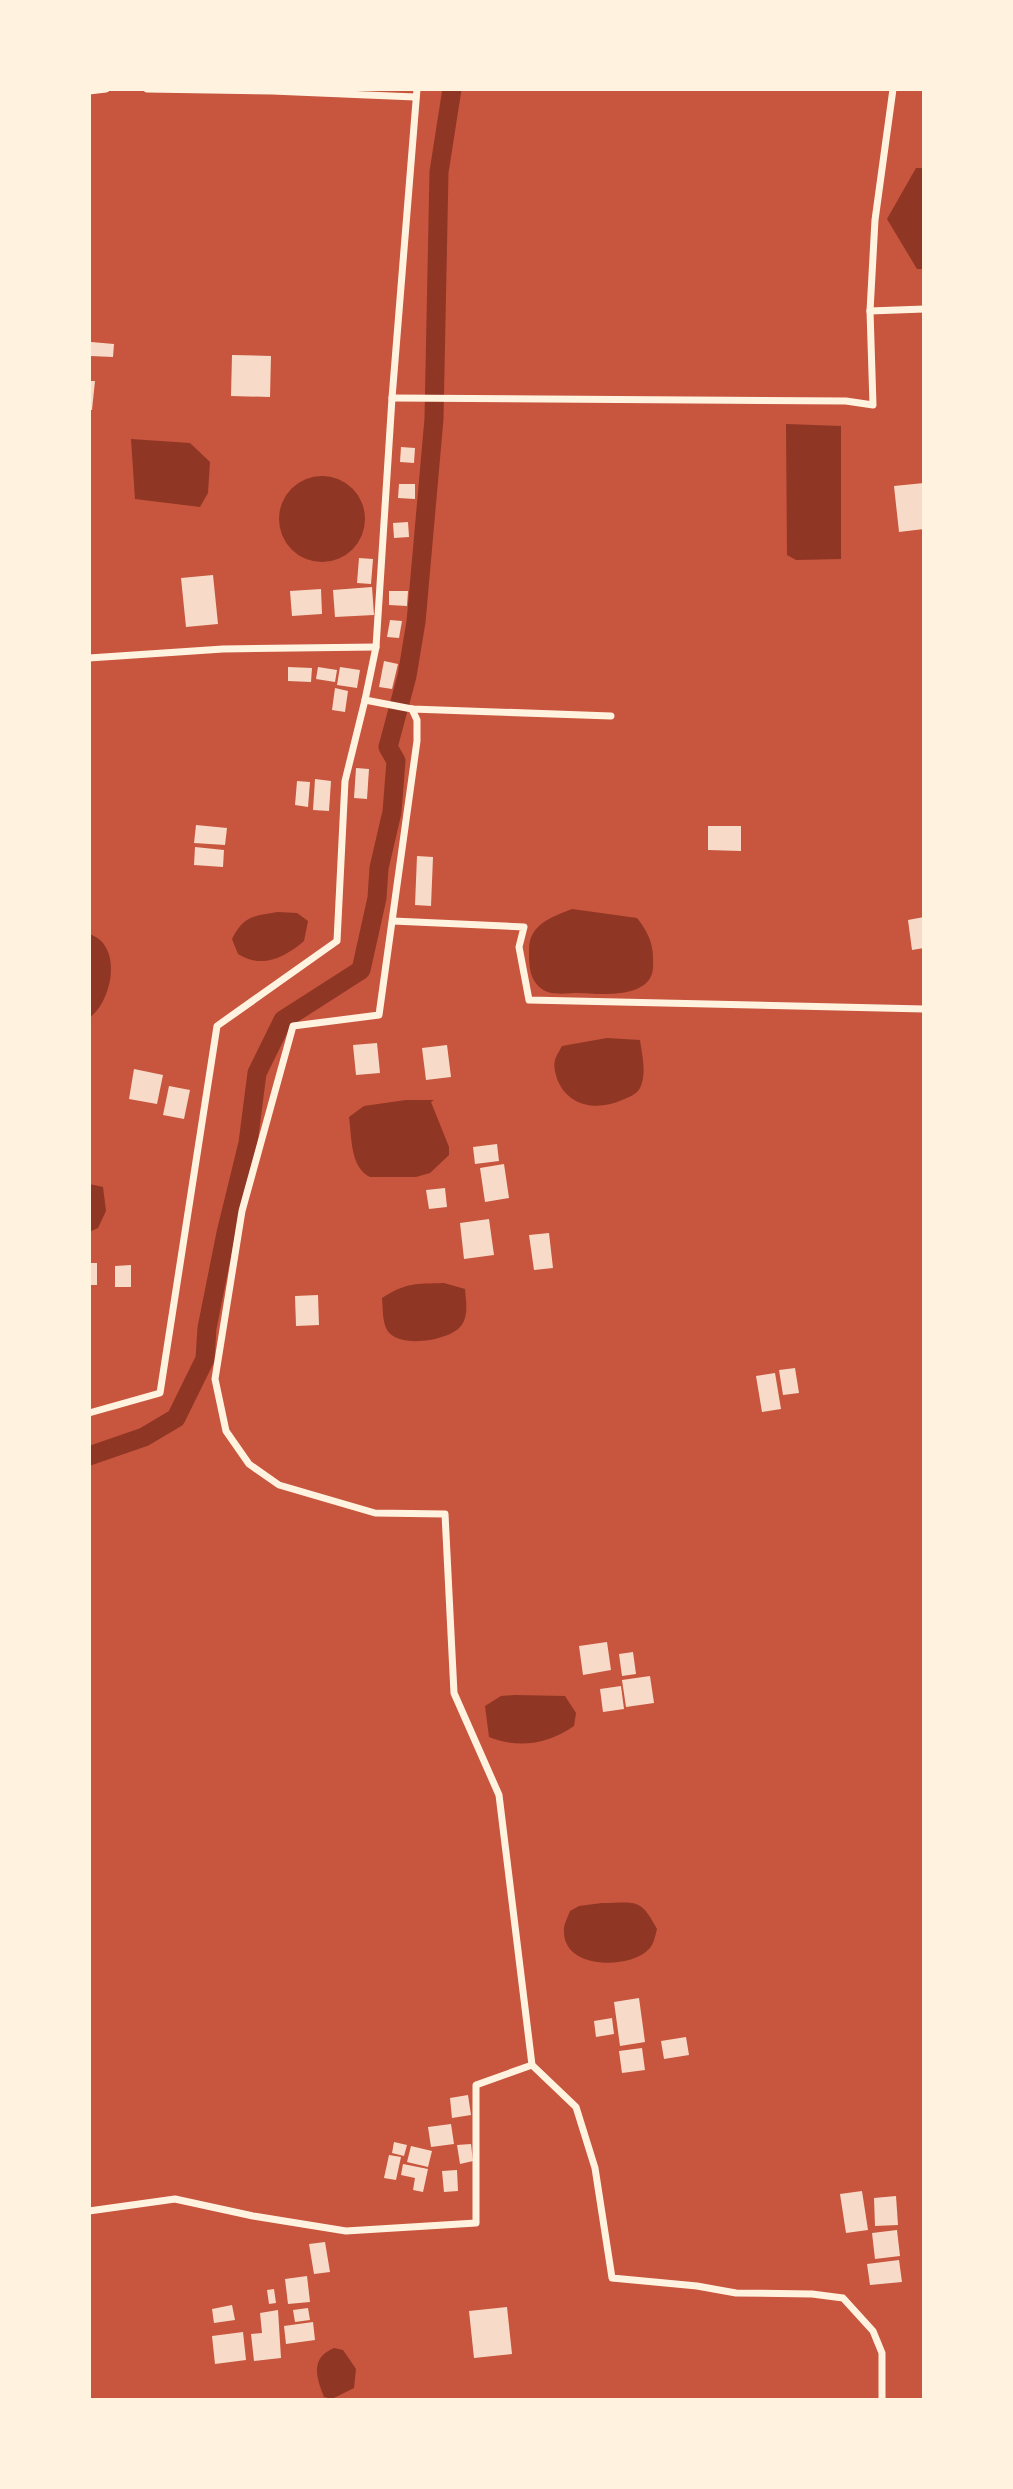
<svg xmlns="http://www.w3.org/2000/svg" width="1013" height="2489" viewBox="0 0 1013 2489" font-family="Figtree,sans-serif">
	<rect width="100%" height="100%" fill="#c8553d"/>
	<g fill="#8f3625">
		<polygon points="916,168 924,168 924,269 917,269 887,219"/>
		<polygon points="786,424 841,426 841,559 796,560 787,555"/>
		<polygon points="131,439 190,443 210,462 208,493 200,507 135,499"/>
		<circle cx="322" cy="519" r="43"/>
		<path d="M572,909L637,918C646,929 653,942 653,957C653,965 654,972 650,978C639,998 598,994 579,993C568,993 550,996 542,989C529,980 529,964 529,950C529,924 552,917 572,909Z"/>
		<path d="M278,912L297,913L308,921L304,941C284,958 262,969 238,954L232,939C244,916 253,916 278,912Z"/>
		<path d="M89,934C123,944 113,1001 89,1018Z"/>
		<path d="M607,1038L640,1040C642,1055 647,1074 640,1088C636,1095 629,1097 622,1100C598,1111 569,1107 558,1081C556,1076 553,1066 555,1060C556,1056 560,1050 562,1046Z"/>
		<path d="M406,1100H434L431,1102L449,1147V1155L430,1173L416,1177H370C350,1167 352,1138 349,1117L364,1106Z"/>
		<polygon points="89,1184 103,1187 106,1211 98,1228 89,1232"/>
		<path d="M444,1283L465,1289C466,1302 469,1316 461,1326C449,1341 398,1349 387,1330C382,1321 383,1308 382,1298C407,1282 416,1284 444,1283Z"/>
		<path d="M515,1695L565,1696L576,1713L574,1726C548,1744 519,1749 489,1737L485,1706L501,1696Z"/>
		<path d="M602,1903C636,1903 640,1897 657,1929C655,1936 654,1944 649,1949C629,1970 564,1969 564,1932C563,1925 568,1917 570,1911L579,1906Z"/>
		<path d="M334,2348L343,2350L356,2369L354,2388L332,2399L324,2397C316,2377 310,2358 334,2348Z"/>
	</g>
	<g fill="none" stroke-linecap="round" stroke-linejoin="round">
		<polyline stroke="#8f3625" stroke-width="19" points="89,1456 144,1437 176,1418 205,1359 207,1328 226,1233 248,1143 257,1073 283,1020 361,970 377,898 379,868 392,812 396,761 388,747 407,676 416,622 434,419 439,172 452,89"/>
	</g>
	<g fill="#f7dbc8">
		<polygon points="91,342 114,344 113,357 90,356"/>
		<polygon points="232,355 271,356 270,397 231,396"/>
		<polygon points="89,381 95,381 92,410 89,410"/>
		<polygon points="401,447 415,448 414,463 400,462"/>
		<polygon points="924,483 924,529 899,532 894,486"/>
		<polygon points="399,484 415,484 415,499 398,498"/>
		<polygon points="408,522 409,537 394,538 393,523"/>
		<polygon points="359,558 373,559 371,584 357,583"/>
		<polygon points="213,575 218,624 186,627 181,578"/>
		<polygon points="372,587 374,615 335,617 333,590"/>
		<polygon points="321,589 322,614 292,616 290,591"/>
		<polygon points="389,591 408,591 407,606 389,605"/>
		<polygon points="390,620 402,621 399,638 387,637"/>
		<polygon points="384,661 398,664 392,689 379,687"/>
		<polygon points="288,667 312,668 311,682 288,681"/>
		<polygon points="318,667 337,670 335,682 316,679"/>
		<polygon points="340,667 360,670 357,688 337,685"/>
		<polygon points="335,688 348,691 345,712 332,710"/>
		<polygon points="356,768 369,769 367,799 354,798"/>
		<polygon points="315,779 331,781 329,811 313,810"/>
		<polygon points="297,781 310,782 308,807 295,805"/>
		<polygon points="196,825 227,828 225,845 194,843"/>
		<polygon points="708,826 741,826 741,851 708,850"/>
		<polygon points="195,847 224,850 223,867 194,865"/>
		<polygon points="417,856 433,857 431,906 415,905"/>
		<polygon points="924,917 924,948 912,950 908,920"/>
		<polygon points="377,1043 380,1073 356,1075 353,1045"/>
		<polygon points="447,1045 451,1077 426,1080 422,1048"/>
		<polygon points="134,1069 163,1075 157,1104 129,1099"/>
		<polygon points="169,1086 190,1090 184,1119 163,1115"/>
		<polygon points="497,1144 499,1161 475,1164 473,1147"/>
		<polygon points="504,1164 509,1198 485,1202 480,1168"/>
		<polygon points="445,1188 447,1207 429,1209 426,1190"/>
		<polygon points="489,1219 494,1255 464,1259 460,1223"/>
		<polygon points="549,1233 553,1268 534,1270 529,1235"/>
		<rect x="89" y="1263" width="8" height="22"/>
		<polygon points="131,1265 131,1287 115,1287 115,1266"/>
		<polygon points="318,1295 319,1325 296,1326 295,1296"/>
		<polygon points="795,1368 799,1393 783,1395 779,1370"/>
		<polygon points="775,1373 781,1409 762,1412 756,1376"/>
		<polygon points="607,1642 611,1670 583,1675 579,1646"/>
		<polygon points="633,1652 636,1674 622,1676 619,1654"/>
		<polygon points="650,1676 654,1703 626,1707 622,1680"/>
		<polygon points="621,1686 624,1709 603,1712 600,1689"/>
		<polygon points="639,1998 645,2042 620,2046 614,2002"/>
		<polygon points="612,2018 614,2034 596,2037 594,2021"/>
		<polygon points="686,2037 689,2055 664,2059 661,2041"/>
		<polygon points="642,2048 645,2070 622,2073 619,2051"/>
		<polygon points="468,2095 471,2115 452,2118 450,2098"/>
		<polygon points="451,2124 454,2144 431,2147 428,2127"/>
		<polygon points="394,2142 407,2145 404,2156 392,2153"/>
		<polygon points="471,2144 473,2161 460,2164 457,2145"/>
		<polygon points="411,2146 432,2151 428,2167 407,2162"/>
		<polygon points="389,2155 401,2157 396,2180 384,2178"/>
		<polygon points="403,2164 428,2169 423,2192 413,2190 415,2178 401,2175"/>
		<polygon points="457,2170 458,2191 444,2192 442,2171"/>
		<polygon points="862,2191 868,2230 846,2233 840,2194"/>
		<polygon points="896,2196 898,2225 875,2226 874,2198"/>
		<polygon points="897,2230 900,2256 875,2259 872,2233"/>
		<polygon points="325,2242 330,2272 314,2274 309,2244"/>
		<polygon points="899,2260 902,2282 870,2285 867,2264"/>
		<polygon points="307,2276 310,2302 288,2304 285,2279"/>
		<polygon points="274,2289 276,2303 269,2304 267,2290"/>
		<polygon points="232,2305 235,2320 214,2323 212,2309"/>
		<polygon points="507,2307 512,2354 474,2358 469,2311"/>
		<polygon points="308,2308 310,2320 295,2322 293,2310"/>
		<polygon points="278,2310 281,2358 254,2361 251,2334 262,2333 260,2313"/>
		<polygon points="313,2322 315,2340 286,2344 284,2326"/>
		<polygon points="243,2332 246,2360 215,2364 212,2336"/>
	</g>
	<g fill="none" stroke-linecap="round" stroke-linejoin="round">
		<g stroke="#fff3e0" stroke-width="7">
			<polyline points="147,89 272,91 415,97"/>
			<polyline points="89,91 106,89"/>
			<polyline points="870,311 924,309"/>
			<polyline points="392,398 846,401 873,405 870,311 875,220 893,89"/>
			<polyline points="89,658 223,649 376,647"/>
			<polyline points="365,700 412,709 611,716"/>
			<polyline points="412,709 417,720 417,741 379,1015 293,1026 242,1211 215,1379 226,1431 249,1464 279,1485 375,1513 445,1514 454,1693 499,1795 532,2065 576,2107 595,2168 612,2278 697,2286 736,2293 812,2294 843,2298 873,2331 882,2353 882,2400"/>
			<polyline points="393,921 524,927 519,947 529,1000 924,1009"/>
			<polyline points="89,1413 160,1393 217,1026 337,941 345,781 365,700 376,647 392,398 417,89"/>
			<polyline points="89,2211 175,2199 253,2216 346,2231 476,2223 476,2085 532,2065"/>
		</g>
	</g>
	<rect width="1013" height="2489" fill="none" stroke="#fff3e0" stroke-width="182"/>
</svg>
